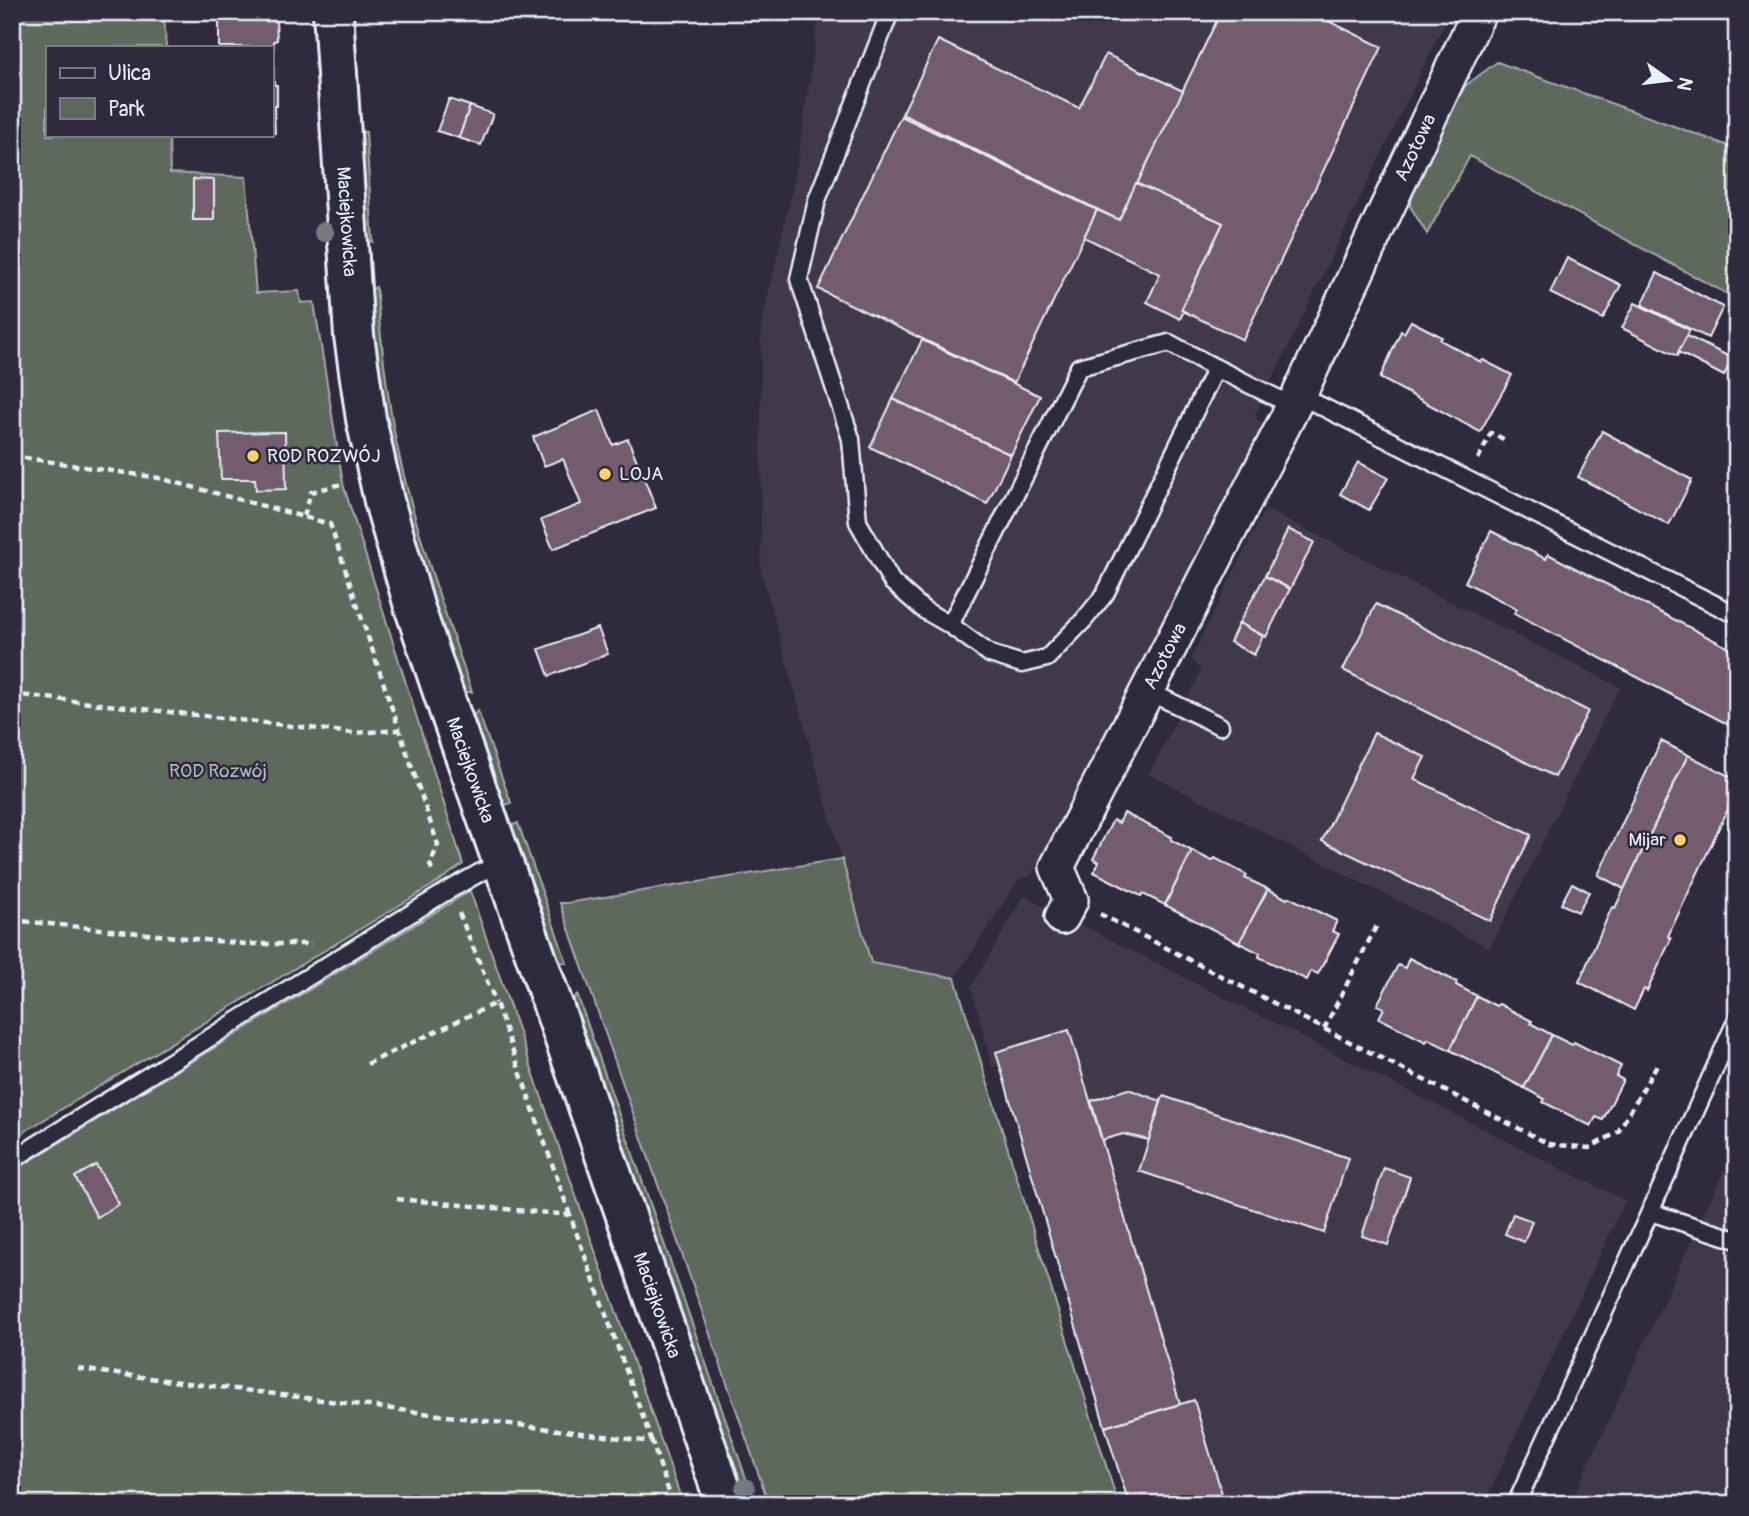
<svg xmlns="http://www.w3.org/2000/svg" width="1749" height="1516" viewBox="0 0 1749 1516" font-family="Pangolin,sans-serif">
	<rect width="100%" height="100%" fill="#2f2a3d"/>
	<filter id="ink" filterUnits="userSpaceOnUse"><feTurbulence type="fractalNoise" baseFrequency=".0143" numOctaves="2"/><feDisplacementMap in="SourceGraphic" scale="14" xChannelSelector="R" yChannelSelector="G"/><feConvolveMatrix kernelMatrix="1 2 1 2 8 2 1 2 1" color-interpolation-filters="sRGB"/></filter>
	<g filter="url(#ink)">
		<g fill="#43394c">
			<polygon points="821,12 1450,12 1255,415 1262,425 1032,875 1019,879 955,978 871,963 761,571 761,327 796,173 818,19"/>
			<polygon points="1265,509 1620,687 1490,948 1149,774 1201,671 1191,658"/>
			<polygon points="1024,896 1625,1201 1484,1504 1129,1504 1000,1066 992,1067 971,987"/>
			<polygon points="1737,1142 1737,1504 1570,1504"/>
		</g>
		<g fill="#5e675b" stroke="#a3acaa" stroke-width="2">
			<polygon points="12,12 164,12 166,47 47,47 47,135 169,135 170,173 246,177 256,293 299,291 301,303 314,302 343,484 463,864 438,882 12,1139"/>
			<polygon points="1497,62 1737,149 1737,280 1731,296 1470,156 1427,234 1410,206 1416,181 1465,86"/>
			<polygon points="359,132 366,132 373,242 365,239"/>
			<path d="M376,287C381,338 386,390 396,441C414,527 444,609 472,692H463C435,611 406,529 389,445C379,394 374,343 369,291Z"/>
			<polygon points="478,711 511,803 503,806 472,716"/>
			<polygon points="518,823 567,963 558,962 510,826"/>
			<polygon points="842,859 871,963 955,978 1118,1504 769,1504 560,903 567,903"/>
			<polygon points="470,891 683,1504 12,1504 12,1172"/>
			<polygon points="577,994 755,1504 746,1504 572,1002"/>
		</g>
		<g fill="#725b6e" stroke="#e8f1f8" stroke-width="2">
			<polygon points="219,12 274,12 274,20 276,20 277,40 274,41 274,85 277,85 277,106 274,106 275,133 271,133 271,47 219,47"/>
			<polygon points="1221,12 1310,12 1382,47 1243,340 1181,310 1223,223 1137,184"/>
			<polygon points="938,40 1079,108 1106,54 1183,91 1119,220 902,114"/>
			<polygon points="449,99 470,106 459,138 437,131"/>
			<polygon points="470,106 493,114 481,145 459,138"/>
			<polygon points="901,116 1097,210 1014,383 818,289"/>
			<polygon points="193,179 214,180 214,220 193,220"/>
			<polygon points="1136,183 1223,223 1181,310 1184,311 1180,319 1147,302 1160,274 1084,237 1097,210 1119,220"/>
			<polygon points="1567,258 1621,285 1603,319 1550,293"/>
			<polygon points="1657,273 1723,307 1708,338 1642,305"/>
			<polygon points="1635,303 1690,330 1677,356 1622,328"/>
			<polygon points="1411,321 1442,337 1440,340 1481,362 1483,360 1512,375 1480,432 1380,378 1401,331 1404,333"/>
			<polygon points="1687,336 1732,358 1724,376 1678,352"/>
			<polygon points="922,340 1040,396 1011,455 893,399"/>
			<polygon points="893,399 1011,455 987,504 870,447"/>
			<polygon points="599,410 613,445 628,439 656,508 553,549 541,520 581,504 563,459 544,466 533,437"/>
			<polygon points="1602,431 1692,480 1669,525 1578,477"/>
			<polygon points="285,432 286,489 256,490 255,479 221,479 219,433"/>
			<polygon points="1358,462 1388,478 1369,510 1340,494"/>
			<polygon points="1288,529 1314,542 1290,589 1265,576"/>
			<polygon points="1491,531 1546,559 1548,554 1737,652 1737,729 1514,613 1517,609 1465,582"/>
			<polygon points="1265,576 1290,589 1266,637 1239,623"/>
			<polygon points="1376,604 1588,711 1555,777 1343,670"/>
			<polygon points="1239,623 1263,636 1254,655 1230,642"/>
			<polygon points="598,628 608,654 549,676 539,649"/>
			<polygon points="1374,733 1425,757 1414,779 1531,835 1490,921 1322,841"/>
			<polygon points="1661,741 1688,755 1624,889 1598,875"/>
			<polygon points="1688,755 1737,780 1737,790 1668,936 1671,939 1647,991 1644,989 1634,1010 1579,982 1612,907 1615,908"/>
			<polygon points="1124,813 1172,837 1171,840 1192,851 1165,905 1143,894 1141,896 1094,872 1099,862 1093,859 1113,820 1119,823"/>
			<polygon points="1192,851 1212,861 1215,858 1247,875 1245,878 1268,889 1239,943 1165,905"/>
			<polygon points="1572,883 1589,892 1578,912 1561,904"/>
			<polygon points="1268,889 1287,899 1289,897 1337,921 1332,931 1339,934 1318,974 1311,971 1307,980 1259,957 1260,953 1239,943"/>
			<polygon points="1409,958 1457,982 1456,985 1477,996 1450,1050 1428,1039 1426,1042 1379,1018 1384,1008 1377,1005 1398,965 1405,968"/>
			<polygon points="1477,996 1496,1006 1499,1004 1532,1021 1530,1023 1552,1035 1524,1088 1450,1050"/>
			<polygon points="1069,1030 1180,1404 1105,1427 996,1052"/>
			<polygon points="1552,1035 1572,1045 1574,1042 1621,1066 1616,1076 1623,1080 1603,1120 1596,1117 1591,1126 1543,1102 1545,1099 1524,1088"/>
			<polygon points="1128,1089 1161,1101 1149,1140 1123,1134 1102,1140 1091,1101"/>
			<polygon points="1163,1096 1348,1158 1324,1233 1139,1171"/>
			<polygon points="96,1165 119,1204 97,1217 75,1177"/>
			<polygon points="1384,1168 1410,1177 1388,1245 1362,1236"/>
			<polygon points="1513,1214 1532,1221 1524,1242 1505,1234"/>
			<polygon points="1194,1400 1225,1504 1129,1504 1105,1427"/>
		</g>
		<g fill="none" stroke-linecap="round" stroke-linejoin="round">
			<defs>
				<g id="lane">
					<polyline points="890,12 817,200 799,279 851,439 858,522 892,582 924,610 950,625 990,654 1022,664 1047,658 1084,620 1105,594 1216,368 1293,406"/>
					<polyline points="1299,395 1728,611"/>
					<polyline points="950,625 1079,367 1169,343 1216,368"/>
					<polyline points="1148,691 1220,726"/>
					<polyline points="12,1160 444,893 481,872 503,864"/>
					<polyline points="1650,1212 1737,1240"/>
					<polyline points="1516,1504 1650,1212 1737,1019"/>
				</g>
				<g id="street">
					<path id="s1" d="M1062,917L1071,900L1057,867L1299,395L1479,12"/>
				</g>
				<g id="secondary">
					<path id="s2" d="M333,12L354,336L366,419L384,501L414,606L449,710L547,988L726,1504"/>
				</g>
			</defs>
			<use href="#lane" stroke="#e8f1f8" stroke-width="21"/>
			<use href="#street" stroke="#e8f1f8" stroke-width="38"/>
			<use href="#secondary" stroke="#e8f1f8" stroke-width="44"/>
			<g stroke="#e8f1f8" stroke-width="4.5" stroke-dasharray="7 5" stroke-linecap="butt">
				<polyline points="12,456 159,478 330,524 438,845 430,865 433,871"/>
				<polyline points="1478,459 1491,433 1508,441"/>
				<polyline points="304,516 311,492 345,483"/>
				<polyline points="12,694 353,733 399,730"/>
				<polyline points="459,913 496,1003"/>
				<polyline points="1100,914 1549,1144 1589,1148 1618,1132 1658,1063"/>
				<polyline points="12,920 245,944 311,944"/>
				<polyline points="1324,1029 1378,923"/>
				<polyline points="367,1064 496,1003 570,1215"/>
				<polyline points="397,1199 570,1215 652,1442"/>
				<polyline points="78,1369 652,1442 673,1504"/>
			</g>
			<use href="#lane" stroke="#2f2a3d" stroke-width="16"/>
			<use href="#street" stroke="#2f2a3d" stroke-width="33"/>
			<use href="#secondary" stroke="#2f2a3d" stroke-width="38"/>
		</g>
		<g fill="#767981">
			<circle cx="324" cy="232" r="10"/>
			<circle cx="745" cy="1488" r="10"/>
		</g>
	</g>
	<g fill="#ffd166" stroke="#2f2a3d" stroke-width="2.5">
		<circle cx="253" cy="456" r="7"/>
		<circle cx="605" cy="474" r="7"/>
		<circle cx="1680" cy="840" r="7"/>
	</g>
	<g text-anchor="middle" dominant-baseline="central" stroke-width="5" stroke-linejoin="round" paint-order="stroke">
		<g font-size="19" fill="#e8f1f8" stroke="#2f2a3d">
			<text stroke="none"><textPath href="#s1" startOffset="859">Azotowa</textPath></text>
			<text stroke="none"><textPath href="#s2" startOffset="210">Maciejkowicka</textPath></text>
			<text stroke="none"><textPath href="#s1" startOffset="292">Azotowa</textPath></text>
			<text stroke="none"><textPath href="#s2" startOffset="775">Maciejkowicka</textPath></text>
			<text stroke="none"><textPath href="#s2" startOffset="1342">Maciejkowicka</textPath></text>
		</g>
		<g font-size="19" fill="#e8f1f8" stroke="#2f2a3d" text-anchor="start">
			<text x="267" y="456">ROD ROZWÓJ</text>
			<text x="619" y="474">LOJA</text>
			<text x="1666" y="840" text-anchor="end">Mijar</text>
		</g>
		<g font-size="19" fill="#b1bab9" stroke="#2f2a3d">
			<text x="218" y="771">ROD Rozwój</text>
		</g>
	</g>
	<rect width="1749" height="1516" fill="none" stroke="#2f2a3d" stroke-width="42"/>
	<rect x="21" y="21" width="1707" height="1474" fill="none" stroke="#e8f1f8" stroke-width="2.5" filter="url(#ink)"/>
	<rect x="46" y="46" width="228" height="91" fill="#2f2a3d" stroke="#797a88" stroke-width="2"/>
	<rect x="60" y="68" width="35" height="10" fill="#2f2a3d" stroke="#797a88" stroke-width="2"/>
	<text x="108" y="80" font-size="21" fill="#e8f1f8">Ulica</text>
	<rect x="60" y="98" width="35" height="21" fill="#5e675b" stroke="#797a88" stroke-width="2"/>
	<text x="108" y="116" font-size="21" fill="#e8f1f8">Park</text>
	<g transform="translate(1669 80) rotate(104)" stroke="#2f2a3d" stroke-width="5" paint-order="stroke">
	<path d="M0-5L12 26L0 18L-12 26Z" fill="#e8f1f8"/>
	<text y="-10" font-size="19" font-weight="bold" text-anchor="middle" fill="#e8f1f8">N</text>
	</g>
</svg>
